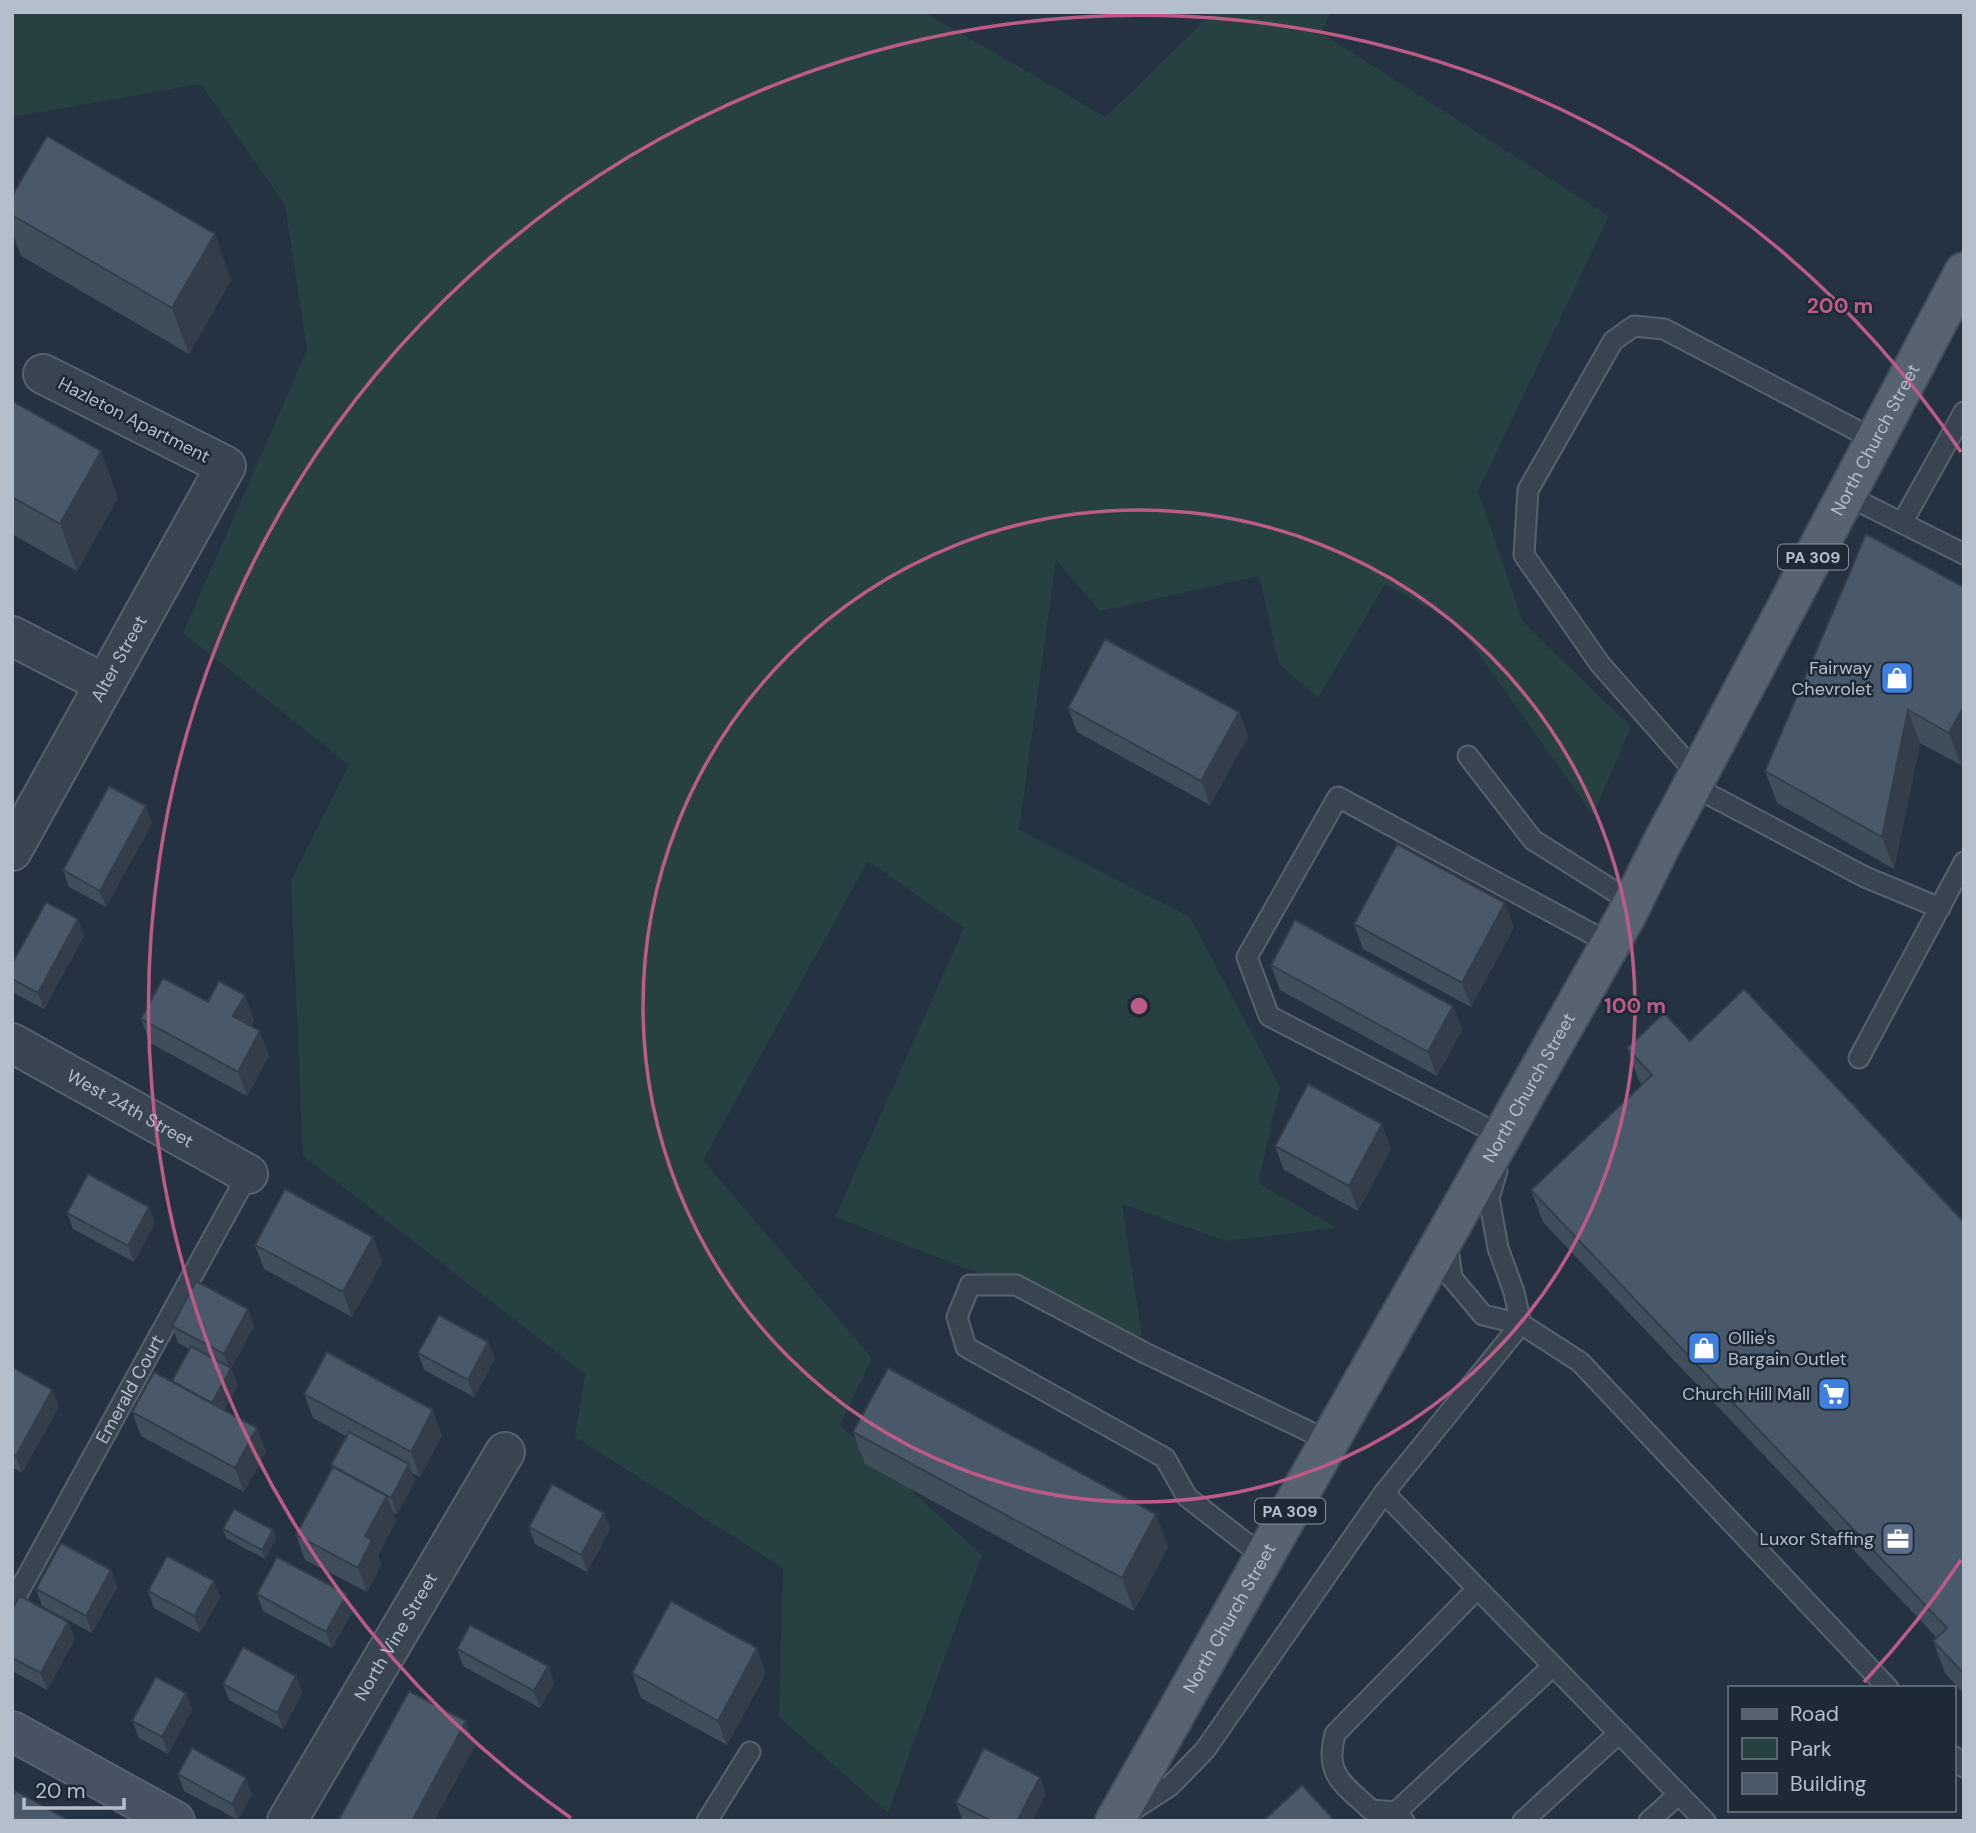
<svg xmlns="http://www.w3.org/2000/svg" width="1976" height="1833" viewBox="0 0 1976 1833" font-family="'DM Sans',sans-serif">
	<rect width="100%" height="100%" fill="#243241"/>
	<polygon fill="#274042" points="12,12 924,12 1106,117 1213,12 1331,12 1321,33 1609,216 1478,491 1523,622 1631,727 1593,815 1458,625 1385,584 1318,698 1279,664 1259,576 1100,611 1056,560 1019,830 1190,917 1280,1087 1258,1183 1337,1228 1226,1241 1122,1204 1142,1337 835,1217 964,928 868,861 703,1160 872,1358 840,1425 982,1555 888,1813 779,1717 783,1568 575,1437 585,1374 303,1156 291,880 349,765 183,633 307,350 285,205 201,84 12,117"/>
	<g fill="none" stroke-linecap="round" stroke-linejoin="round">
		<defs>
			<g id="lane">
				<polyline points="1846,495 1964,554"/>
				<polyline points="1902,523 1964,412"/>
				<polyline points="1468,756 1533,840 1633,903"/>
				<polyline points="1698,775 1600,664 1524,555 1528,490 1613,341 1634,326 1664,329 1875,440"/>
				<polyline points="1693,786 1865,877 1940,908"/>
				<polyline points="1859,1058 1964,862"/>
				<polyline points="1502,1136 1269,1016 1247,957 1338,797 1611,944"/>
				<polyline points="1447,1241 1452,1278 1483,1315 1521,1324 1514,1292 1498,1248 1489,1198 1497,1171"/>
				<polyline points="1384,1493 1705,1821"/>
				<polyline points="1264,1557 1187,1497 1165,1458 966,1347 957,1317 970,1285 1016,1285 1145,1353 1329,1441"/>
				<path id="s1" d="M12,1604L248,1174"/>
				<polyline points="1953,1756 1964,1767"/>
				<polyline points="1396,1812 1553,1666"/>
				<polyline points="1128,1813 1170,1786 1205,1750 1384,1493 1521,1324 1580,1362 1888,1688"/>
				<polyline points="707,1821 750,1752"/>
				<path d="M1404,1821L1396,1812L1371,1810C1344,1784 1324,1776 1335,1734L1477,1589"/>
				<polyline points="1523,1821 1619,1733"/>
				<polyline points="1649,1821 1679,1794"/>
			</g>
			<g id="street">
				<polyline points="12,636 105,684"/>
				<path id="s2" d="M12,851L226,466L43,374"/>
				<path id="s3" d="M12,1043L248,1174"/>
				<path id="s4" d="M287,1821L505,1452"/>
			</g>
			<polyline id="secondary" points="12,1731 175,1821"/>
			<g id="primary">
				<path id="s5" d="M1115,1821L1626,916L1662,843L1964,272"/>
			</g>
		</defs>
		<use href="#lane" stroke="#57626e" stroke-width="23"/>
		<use href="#street" stroke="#57626e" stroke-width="42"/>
		<use href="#secondary" stroke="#57626e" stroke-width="42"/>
		<use href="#primary" stroke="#424d5a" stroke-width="42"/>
		<use href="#lane" stroke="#394451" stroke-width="19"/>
		<use href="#street" stroke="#394451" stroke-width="38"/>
		<use href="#secondary" stroke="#475364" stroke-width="38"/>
		<use href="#primary" stroke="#576371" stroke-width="38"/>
	</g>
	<g fill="#404d5b">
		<polygon points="12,196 231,280 189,354 21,256 12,232"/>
		<polygon points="12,401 118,498 77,571 12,534"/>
		<polygon points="1964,587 1961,765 1920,743 1894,869 1777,803 1765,771"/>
		<polygon points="1068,708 1239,712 1248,736 1210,805 1077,732"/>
		<polygon points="152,823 106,907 69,887 63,870"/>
		<polygon points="1354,924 1514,927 1471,1007 1363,949"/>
		<polygon points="84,936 44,1009 12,992 12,964"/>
		<polygon points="1271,965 1453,1006 1462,1030 1437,1076 1280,990"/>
		<polygon points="208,1002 254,1020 251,1026 269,1056 247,1096 150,1043 141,1019"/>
		<polygon points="1690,1041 1964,1222 1964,1694 1945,1673 1933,1641 1937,1638 1543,1222 1531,1190 1643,1085 1639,1081 1627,1048"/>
		<polygon points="1275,1146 1391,1149 1358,1211 1284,1170"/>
		<polygon points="149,1207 155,1223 134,1262 73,1229 67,1213"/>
		<polygon points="373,1237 382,1262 352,1317 264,1269 255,1245"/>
		<polygon points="172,1326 254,1326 231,1368 238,1385 224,1410 257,1428 266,1452 244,1492 141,1436 132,1412 172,1381 189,1349 178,1343"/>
		<polygon points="488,1342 495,1359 474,1397 424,1370 418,1353"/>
		<polygon points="12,1367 52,1390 59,1406 22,1473 12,1467"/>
		<polygon points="304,1394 442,1435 420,1477 412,1473 415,1481 397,1514 393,1512 396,1521 378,1555 381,1565 367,1592 305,1560 296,1535 332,1469 331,1465 346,1436 313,1418"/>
		<polygon points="853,1432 1168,1547 1134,1611 865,1464"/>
		<polygon points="604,1513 610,1529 587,1572 535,1544 529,1527"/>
		<polygon points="223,1529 273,1530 276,1538 265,1559 226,1538"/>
		<polygon points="111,1570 117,1587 92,1633 42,1606 36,1589"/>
		<polygon points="148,1591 220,1597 200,1633 154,1608"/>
		<polygon points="257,1594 353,1611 332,1648 263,1611"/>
		<polygon points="12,1609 68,1622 75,1639 47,1690 12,1671"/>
		<polygon points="457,1649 548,1666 554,1683 540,1708 463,1666"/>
		<polygon points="632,1673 766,1673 727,1745 641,1698"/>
		<polygon points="296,1676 302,1693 283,1729 229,1700 223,1684"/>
		<polygon points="186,1693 192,1710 168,1754 139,1738 132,1721"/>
		<polygon points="178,1774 252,1794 238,1820 184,1791"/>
		<polygon points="1046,1794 1032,1821 964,1821 962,1819 956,1803"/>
	</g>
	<g fill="#343e4a">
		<polygon points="215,234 231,280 189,354 172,308"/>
		<polygon points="101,451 118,498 77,571 60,524"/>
		<polygon points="1964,706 1964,760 1961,765 1949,733"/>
		<polygon points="1908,710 1920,743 1894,869 1882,837"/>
		<polygon points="1239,712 1248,736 1210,805 1201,781"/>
		<polygon points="146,806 152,823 106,907 100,891"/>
		<polygon points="1505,903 1514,927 1471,1007 1462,983"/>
		<polygon points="78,919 84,936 44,1009 38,993"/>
		<polygon points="245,995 254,1020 242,1041 233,1016"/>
		<polygon points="1453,1006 1462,1030 1437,1076 1428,1052"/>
		<polygon points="260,1031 269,1056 247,1096 238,1072"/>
		<polygon points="1382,1124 1391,1149 1358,1211 1349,1186"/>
		<polygon points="149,1207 155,1223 134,1262 128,1246"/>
		<polygon points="373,1237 382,1262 352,1317 343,1292"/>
		<polygon points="248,1309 254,1326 230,1371 224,1354"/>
		<polygon points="488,1342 495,1359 474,1397 468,1380"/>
		<polygon points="231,1368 238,1385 218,1420 212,1403"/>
		<polygon points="52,1390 59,1406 22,1473 16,1456"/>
		<polygon points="433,1410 442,1435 420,1477 411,1452"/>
		<polygon points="257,1428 266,1452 244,1492 235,1468"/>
		<polygon points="409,1464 415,1481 397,1514 391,1498"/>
		<polygon points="387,1496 396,1521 378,1555 381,1565 367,1592 358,1568 365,1536"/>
		<polygon points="604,1513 610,1529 587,1572 581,1555"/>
		<polygon points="1156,1514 1168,1547 1134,1611 1122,1578"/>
		<polygon points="273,1530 276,1538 265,1559 262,1550"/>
		<polygon points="111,1570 117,1587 92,1633 86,1616"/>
		<polygon points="214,1581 220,1597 200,1633 194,1616"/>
		<polygon points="347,1594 353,1611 332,1648 326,1632"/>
		<polygon points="68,1622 75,1639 47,1690 41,1673"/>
		<polygon points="757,1648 766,1673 727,1745 718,1721"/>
		<polygon points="548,1666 554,1683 540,1708 534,1691"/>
		<polygon points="296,1676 302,1693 283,1729 277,1713"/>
		<polygon points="186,1693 192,1710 168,1754 162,1737"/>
		<polygon points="466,1721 475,1746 434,1821 412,1821"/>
		<polygon points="1040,1777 1046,1794 1032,1821 1017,1821"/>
		<polygon points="246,1778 252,1794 238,1820 232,1804"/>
	</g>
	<g fill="#4a596a" stroke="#343e4a" stroke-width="2">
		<polygon points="47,136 215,234 172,308 12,215 12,196"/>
		<polygon points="12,401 101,451 60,524 12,497"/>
		<polygon points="1866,534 1964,587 1964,706 1949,733 1908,710 1882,837 1765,771"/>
		<polygon points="1105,639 1239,712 1201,781 1068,708"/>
		<polygon points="109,786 146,806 100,891 63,870"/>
		<polygon points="1397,844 1505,903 1462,983 1354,924"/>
		<polygon points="46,902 78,919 38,993 12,979 12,964"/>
		<polygon points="1295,920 1453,1006 1428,1052 1271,965"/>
		<polygon points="163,978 208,1002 219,981 245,995 233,1016 260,1031 238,1072 141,1019"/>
		<polygon points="1744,989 1964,1222 1964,1674 1933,1641 1947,1628 1531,1190 1652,1075 1627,1048 1664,1013 1690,1041"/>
		<polygon points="1308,1084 1382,1124 1349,1186 1275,1146"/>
		<polygon points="88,1174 149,1207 128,1246 67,1213"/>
		<polygon points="285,1189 373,1237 343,1292 255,1245"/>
		<polygon points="196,1281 248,1309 224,1354 172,1326"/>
		<polygon points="439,1315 488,1342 468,1380 418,1353"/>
		<polygon points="191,1346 231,1368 212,1403 172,1381"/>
		<polygon points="327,1352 433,1410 411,1452 304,1394"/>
		<polygon points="12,1367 52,1390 16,1456 12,1454"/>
		<polygon points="888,1368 1156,1514 1122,1578 853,1432"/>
		<polygon points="154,1372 257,1428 235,1468 132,1412"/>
		<polygon points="349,1432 409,1464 391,1498 331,1465"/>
		<polygon points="333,1467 387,1496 365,1536 372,1540 358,1568 296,1535"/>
		<polygon points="552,1484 604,1513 581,1555 529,1527"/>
		<polygon points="234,1509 273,1530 262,1550 223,1529"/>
		<polygon points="61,1543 111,1570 86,1616 36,1589"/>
		<polygon points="167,1556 214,1581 194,1616 148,1591"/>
		<polygon points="277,1557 347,1594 326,1632 257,1594"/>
		<polygon points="20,1596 68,1622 41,1673 12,1658 12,1609"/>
		<polygon points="671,1601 757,1648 718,1721 632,1673"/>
		<polygon points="470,1625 548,1666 534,1691 457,1649"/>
		<polygon points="243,1647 296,1676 277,1713 223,1684"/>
		<polygon points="156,1677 186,1693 162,1737 132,1721"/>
		<polygon points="409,1691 466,1721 412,1821 338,1821"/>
		<polygon points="192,1748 246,1778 232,1804 178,1774"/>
		<polygon points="984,1748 1040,1777 1017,1821 991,1821 956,1803"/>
		<polygon points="1302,1785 1335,1821 1263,1821"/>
		<polygon points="16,1791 70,1821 12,1821 12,1798"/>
	</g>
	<g fill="none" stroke="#bd5b88" stroke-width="3.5">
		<circle cx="1139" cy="1006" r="496"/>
		<path d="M1961 1560A991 991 0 0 1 1864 1682M571 1818A991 991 0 1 1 1961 452"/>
	</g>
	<defs>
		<symbol id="shop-square" viewBox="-11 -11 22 22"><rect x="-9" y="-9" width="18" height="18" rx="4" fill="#3f7fe0" stroke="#1e2936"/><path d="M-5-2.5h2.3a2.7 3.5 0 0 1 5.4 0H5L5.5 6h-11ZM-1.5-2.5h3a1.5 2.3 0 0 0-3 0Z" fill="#fff"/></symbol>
		<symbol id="supermarket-square" viewBox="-11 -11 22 22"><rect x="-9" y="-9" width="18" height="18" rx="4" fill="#3f7fe0" stroke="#1e2936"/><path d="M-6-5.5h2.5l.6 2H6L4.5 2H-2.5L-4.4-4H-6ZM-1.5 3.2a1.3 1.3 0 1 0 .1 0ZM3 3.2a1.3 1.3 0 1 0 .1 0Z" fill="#fff"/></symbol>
		<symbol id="office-square" viewBox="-11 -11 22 22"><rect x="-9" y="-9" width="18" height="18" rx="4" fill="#5c6f8a" stroke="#1e2936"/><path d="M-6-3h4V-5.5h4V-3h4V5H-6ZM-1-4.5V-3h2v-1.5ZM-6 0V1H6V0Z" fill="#fff"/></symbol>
	</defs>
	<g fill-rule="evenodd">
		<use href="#shop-square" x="1878" y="659" width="38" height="38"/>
		<use href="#shop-square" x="1685" y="1329" width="38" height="38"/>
		<use href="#supermarket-square" x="1815" y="1375" width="38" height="38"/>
		<use href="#office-square" x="1879" y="1520" width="38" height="38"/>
	</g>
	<g text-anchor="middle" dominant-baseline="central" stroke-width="5" stroke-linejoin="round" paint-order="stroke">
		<g fill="#1e2936" stroke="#88929e" stroke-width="2">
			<rect x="1778" y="544.5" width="70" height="25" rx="5"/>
			<rect x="1255" y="1498.5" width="70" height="25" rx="5"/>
		</g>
		<g font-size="16" font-weight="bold" fill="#b5bfcb">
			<text x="1813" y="557">PA 309</text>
			<text x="1290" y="1511">PA 309</text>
		</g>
		<g font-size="18" fill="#b5bfcb" stroke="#1e2936">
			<text transform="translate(134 420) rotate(27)">Hazleton Apartment</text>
			<text stroke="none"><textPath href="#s5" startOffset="1577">North Church Street</textPath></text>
			<text stroke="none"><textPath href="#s2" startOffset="220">Alter Street</textPath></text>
			<text stroke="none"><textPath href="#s5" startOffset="842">North Church Street</textPath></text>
			<text stroke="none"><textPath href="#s3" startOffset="135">West 24th Street</textPath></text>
			<text stroke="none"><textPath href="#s1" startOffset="245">Emerald Court</textPath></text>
			<text stroke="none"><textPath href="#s5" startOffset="233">North Church Street</textPath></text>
			<text stroke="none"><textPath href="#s4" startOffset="214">North Vine Street</textPath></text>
		</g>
		<g font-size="18" fill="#b5bfcb" stroke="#1e2936" text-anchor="end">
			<text x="1872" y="668">Fairway<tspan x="1872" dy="21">Chevrolet</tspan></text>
			<text x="1728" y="1338" text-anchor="start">Ollie's<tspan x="1728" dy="21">Bargain Outlet</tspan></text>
			<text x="1810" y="1394">Church Hill Mall</text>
			<text x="1874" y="1539">Luxor Staffing</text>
		</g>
	</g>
	<circle cx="1139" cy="1006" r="10" fill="#bd5b88" stroke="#1e2936" stroke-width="3.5"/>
	<g font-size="21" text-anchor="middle" font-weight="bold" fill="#bd5b88" stroke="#1e2936" stroke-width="5" stroke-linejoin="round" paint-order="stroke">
		<text x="1840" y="313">200 m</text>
		<text x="1635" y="1013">100 m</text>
	</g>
	<rect width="1976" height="1833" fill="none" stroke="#b5bfcb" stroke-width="28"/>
	<rect x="1728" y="1686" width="228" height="126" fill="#1e2936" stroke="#5a6572" stroke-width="2"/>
	<rect x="1742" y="1709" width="35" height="10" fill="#576371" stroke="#5a6572" stroke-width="2"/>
	<text x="1790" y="1721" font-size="21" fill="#b5bfcb">Road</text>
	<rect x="1742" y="1738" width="35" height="21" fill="#274042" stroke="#5a6572" stroke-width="2"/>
	<text x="1790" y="1756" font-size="21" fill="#b5bfcb">Park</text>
	<rect x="1742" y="1773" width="35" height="21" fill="#4a596a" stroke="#5a6572" stroke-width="2"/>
	<text x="1790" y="1791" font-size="21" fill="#b5bfcb">Building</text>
	<path d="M24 1798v10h100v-10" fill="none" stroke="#b5bfcb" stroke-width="3.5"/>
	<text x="35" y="1798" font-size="21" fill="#b5bfcb" stroke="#1e2936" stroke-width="5" paint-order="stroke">20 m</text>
</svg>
